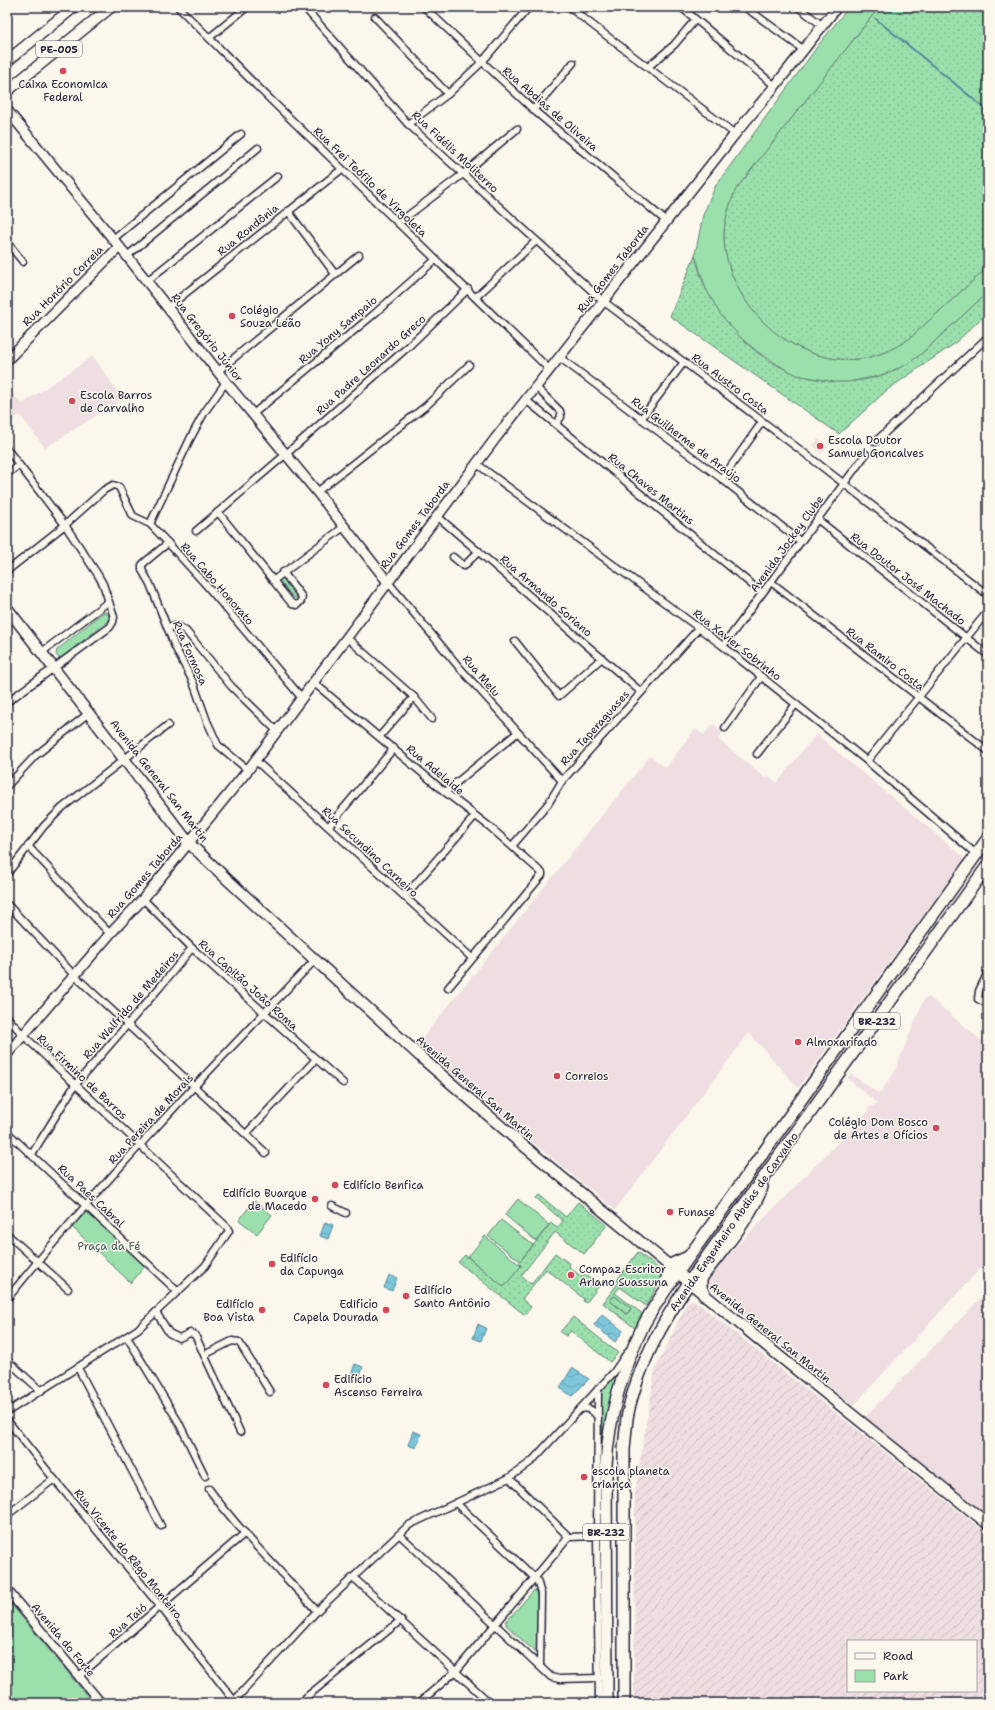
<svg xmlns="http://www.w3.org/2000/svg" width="995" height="1710" viewBox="0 0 995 1710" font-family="'Shantell Sans',sans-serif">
	<defs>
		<pattern id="industrial-furrows" width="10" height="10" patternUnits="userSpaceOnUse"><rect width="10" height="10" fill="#eedee1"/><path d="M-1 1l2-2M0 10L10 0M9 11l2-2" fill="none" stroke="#ccbec2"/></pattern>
		<pattern id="grass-dots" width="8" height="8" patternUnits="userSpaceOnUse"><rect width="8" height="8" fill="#9be0ac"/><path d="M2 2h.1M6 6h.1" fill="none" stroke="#85c095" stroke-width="1.8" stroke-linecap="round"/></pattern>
		<pattern id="water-waves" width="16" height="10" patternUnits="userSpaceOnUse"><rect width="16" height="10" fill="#7bc8da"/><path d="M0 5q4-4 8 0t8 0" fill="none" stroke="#64a2b2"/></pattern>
	</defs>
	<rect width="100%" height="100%" fill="#fbf7ec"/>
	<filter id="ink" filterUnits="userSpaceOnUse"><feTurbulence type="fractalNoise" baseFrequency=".025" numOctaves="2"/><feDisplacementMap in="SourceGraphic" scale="8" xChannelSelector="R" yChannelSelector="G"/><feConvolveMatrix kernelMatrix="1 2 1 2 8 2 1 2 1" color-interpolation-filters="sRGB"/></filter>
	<g filter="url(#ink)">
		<g fill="#eedee1">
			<polygon points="93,356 122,399 45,448 20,415 7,423 7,388 22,404"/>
			<polygon points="818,439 827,446 821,453 813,446"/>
			<polygon points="712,724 723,732 718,739 765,778 768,775 777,783 816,734 965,858 798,1088 749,1033 615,1210 416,1046 650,756 666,768 695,729 704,735"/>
			<polygon points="929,997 988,1046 988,1260 853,1406 707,1284 706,1281 727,1251 730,1253 868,1112 869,1108 877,1103 847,1078 851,1074 879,1094 894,1073 924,999"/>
			<polygon points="988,1291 988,1517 865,1417"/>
		</g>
		<path fill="url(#industrial-furrows)" fill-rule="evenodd" d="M691,1300L695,1301L988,1534V1703H634L635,1493L655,1370L687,1303ZM848,1641H976V1691H848Z"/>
		<g fill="url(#grass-dots)" stroke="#5e8174" fill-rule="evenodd">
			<path d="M879,7H988V267L909,339C894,349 877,357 859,359C793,366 729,306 724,241C723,223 729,205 736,189Z"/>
			<path d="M695,255C698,266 701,279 706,289C710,297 717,305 722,312C728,320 734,331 742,339C784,382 853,396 906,364C919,357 930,346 941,335C957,321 972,307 988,292V312L954,344L887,390L839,434L670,316Z"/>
			<polygon points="539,1195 566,1217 578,1202 607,1225 584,1254 555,1232 521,1276 531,1284 555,1253 570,1264 569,1267 582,1277 584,1274 599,1286 586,1303 583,1301 584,1299 546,1269 522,1299 531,1307 525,1315 458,1262 465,1255 504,1287 521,1265 519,1263 551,1223 557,1228 563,1221 536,1198"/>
			<path d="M638,1252L660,1270L663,1276L646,1306L620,1287L615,1293L644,1315L636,1329L603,1303L619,1282L617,1280ZM614,1296L631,1309L627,1314L610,1301Z"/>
			<polygon points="573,1317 618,1353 610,1362 571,1331 566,1336 560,1332"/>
		</g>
		<g fill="#9be0ac" stroke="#5e8174">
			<path d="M849,7H879L736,189C729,205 723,223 724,241C729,306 793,366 859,359C877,357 894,349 909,339L988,267V292L921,354L906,365L879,376L848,382H834L797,375L785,369L758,352L741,338L720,314L706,289L695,255L703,215L716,185L820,43Z"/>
			<polygon points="283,574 299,592 298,598 294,598 278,579"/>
			<polygon points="106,612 109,616 107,622 62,657 59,658 56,655 57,650 102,613"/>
			<polygon points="518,1199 549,1225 536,1241 505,1215"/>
			<polygon points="254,1201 272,1215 257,1234 239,1220"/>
			<polygon points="88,1210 146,1265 131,1283 72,1227"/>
			<polygon points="501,1220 533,1245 520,1261 488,1236"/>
			<polygon points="485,1236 521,1266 504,1287 468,1257"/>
			<polygon points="614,1296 631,1308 627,1314 610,1301"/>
			<polygon points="619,1371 604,1453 600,1391"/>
			<polygon points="534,1590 537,1593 538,1649 535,1652 506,1625 506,1622"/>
			<polygon points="7,1599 93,1703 7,1703"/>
		</g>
		<g fill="url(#water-waves)" stroke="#57869a">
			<polygon points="325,1222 333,1225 328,1239 320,1236"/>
			<polygon points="389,1275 397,1278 392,1291 384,1288"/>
			<polygon points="602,1314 623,1331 615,1342 594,1325"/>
			<polygon points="478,1324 486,1328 481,1341 473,1338"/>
			<polygon points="355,1364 363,1367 358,1381 350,1378"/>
			<polygon points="572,1368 589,1379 572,1396 560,1388"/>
			<polygon points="413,1431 421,1434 416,1448 408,1445"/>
		</g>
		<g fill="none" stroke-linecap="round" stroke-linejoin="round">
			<polyline stroke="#57869a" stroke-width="2" points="876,19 988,111"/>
			<defs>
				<g id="minor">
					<path d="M178,7C210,38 240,70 272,101C364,191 458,280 550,370"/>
					<polyline points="304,7 408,124 603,301 803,452 988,595"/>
					<polyline points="424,7 537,113 666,221"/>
					<polyline points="569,7 735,134"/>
					<polyline points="681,7 775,86"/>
					<polyline points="745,7 804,50"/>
					<polyline points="798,7 823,26"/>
					<polyline points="375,17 448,94"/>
					<polyline points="209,38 247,7"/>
					<polyline points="648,67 674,45 695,20"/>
					<polyline points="534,109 573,63"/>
					<polyline points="408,124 448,94 482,62 529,7"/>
					<polyline points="288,211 335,274"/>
					<polyline points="398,223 463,174 517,129"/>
					<polyline points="113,239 241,134"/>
					<polyline points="7,242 23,262"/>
					<polyline points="127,256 258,148"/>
					<polyline points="147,281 278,176"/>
					<polyline points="476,297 536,241"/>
					<polyline points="167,308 342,169"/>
					<polyline points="559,357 722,479 800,541"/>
					<polyline points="217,372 359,255"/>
					<polyline points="536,387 560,411 561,417 556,424"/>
					<polyline points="526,400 762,593"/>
					<polyline points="253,414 373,315 435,260"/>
					<polyline points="641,419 684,362"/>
					<polyline points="875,442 988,337"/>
					<polyline points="7,449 65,525 98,575 103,584 114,617 113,622 110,627 7,702"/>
					<polyline points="477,464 723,646 867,761 976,854"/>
					<polyline points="7,474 19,465"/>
					<polyline points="722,479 762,422"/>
					<polyline points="317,492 427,405 469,365"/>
					<polyline points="218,512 292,604 297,605 301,601 302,597 283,572"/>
					<polyline points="437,516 641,692"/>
					<polyline points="817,519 988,655"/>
					<polyline points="150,524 190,439 204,413 226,382"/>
					<polyline points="196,531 286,454 409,346 468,289"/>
					<polyline points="168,543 145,562 142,565 142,570 150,584 175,647 193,682 207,721 218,745 248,770"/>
					<polyline points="453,557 464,566 479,551"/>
					<polyline points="7,571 65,525 104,490 113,485 119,487 133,516 150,524 168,543 207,586 301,697"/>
					<polyline points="274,580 345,526"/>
					<polyline points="387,581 459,667 562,781"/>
					<polyline points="771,582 988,751"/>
					<polyline points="167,627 178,626 186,631 231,686 276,730"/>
					<polyline points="346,637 414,697 432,719"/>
					<polyline points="515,641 559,696 602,658"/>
					<polyline points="723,646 866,454"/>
					<polyline points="42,652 108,602"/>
					<polyline points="313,682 445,792 490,827 542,873 542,875 448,988"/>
					<polyline points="725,728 761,677"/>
					<polyline points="380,736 414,697"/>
					<polyline points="757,754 796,704"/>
					<polyline points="255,760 472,958"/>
					<polyline points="867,761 988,611"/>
					<polyline points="7,786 35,756 90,712"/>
					<polyline points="445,792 517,733"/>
					<polyline points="329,826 394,748"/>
					<polyline points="28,846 110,934"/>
					<polyline points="512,846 548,804 562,781 699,628"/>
					<polyline points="7,874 44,826 62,808 168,725"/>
					<polyline points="404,897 475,816"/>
					<polyline points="143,899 192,948 343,1083"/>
					<polyline points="7,904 75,976 266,1153"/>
					<polyline points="988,972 979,991 978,999 988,1004"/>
					<polyline points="7,1017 23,1035 227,1227 229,1231 205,1266 138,1329 7,1412"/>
					<polyline points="7,1132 177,1291"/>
					<polyline points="246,1134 316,1059"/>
					<polyline points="32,1154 75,1085 160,987 192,948"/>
					<polyline points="332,1206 346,1213"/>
					<polyline points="7,1234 68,1289"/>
					<path d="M7,1299C103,1180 210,1069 316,959"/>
					<polyline points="156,1312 169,1333 179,1338 190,1333 195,1335 240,1432"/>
					<polyline points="127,1337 178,1421 205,1476"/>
					<polyline points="204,1355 232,1341 239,1342 270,1392"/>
					<polyline points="7,1360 41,1391"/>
					<polyline points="78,1368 161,1526"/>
					<polyline points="598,1389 597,1536 599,1703"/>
					<path d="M580,1409C588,1407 594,1410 598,1418"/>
					<polyline points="7,1420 54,1479 160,1606 236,1703"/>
					<polyline points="509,1478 569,1537 597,1536"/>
					<path d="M209,1489C241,1533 280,1571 317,1611"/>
					<polyline points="456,1503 537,1580 541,1594 540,1666"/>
					<polyline points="7,1515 54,1479"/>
					<polyline points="399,1534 551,1677 559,1679 599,1678"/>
					<polyline points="354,1578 490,1703"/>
					<polyline points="79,1676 245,1533"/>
					<polyline points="234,1701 317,1611 409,1525 509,1478 532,1461 614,1372 627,1353"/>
					<polyline points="299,1703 401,1620"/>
					<polyline points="419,1703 456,1671 569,1537"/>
				</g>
				<polyline id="tertiary" points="7,1590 101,1703"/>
				<g id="secondary">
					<polyline points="7,110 127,256 226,382 317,492 387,581"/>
					<polyline points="7,360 119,247"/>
					<polyline points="7,1054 110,934 143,899 248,770 495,439 735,134 775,86 837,7"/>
				</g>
				<g id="primary">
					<polyline points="7,61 74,7"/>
					<polyline points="7,91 111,7"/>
					<polyline points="7,608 189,843 229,881 423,1059 518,1141 768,1347 988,1524"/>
				</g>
				<g id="trunk">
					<polyline points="701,1274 701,1287 704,1295"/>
					<path d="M700,1280C720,1252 751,1219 762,1187"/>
					<polyline points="665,1283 669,1273 670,1265 688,1257"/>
					<path d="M607,1703L606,1465C609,1417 622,1369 643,1326C653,1307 666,1289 678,1272L988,838"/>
					<path d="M624,1703V1449C625,1439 626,1428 627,1418C638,1360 670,1310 703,1262L988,865"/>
				</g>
			</defs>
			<use href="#minor" stroke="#22223b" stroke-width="9"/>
			<use href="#tertiary" stroke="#22223b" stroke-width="11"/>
			<use href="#secondary" stroke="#22223b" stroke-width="12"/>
			<use href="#primary" stroke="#22223b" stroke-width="13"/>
			<use href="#trunk" stroke="#22223b" stroke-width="14"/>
			<use href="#minor" stroke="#fbf7ec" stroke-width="6"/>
			<use href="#tertiary" stroke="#fbf7ec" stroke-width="8"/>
			<use href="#secondary" stroke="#fbf7ec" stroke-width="9"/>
			<use href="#primary" stroke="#fbf7ec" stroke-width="10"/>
			<use href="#trunk" stroke="#fbf7ec" stroke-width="11"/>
		</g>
	</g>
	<g fill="#d1495b" stroke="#fbf7ec" stroke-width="1.5">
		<circle cx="63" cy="71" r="4"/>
		<circle cx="232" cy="316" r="4"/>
		<circle cx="72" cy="401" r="4"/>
		<circle cx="820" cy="446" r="4"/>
		<circle cx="798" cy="1042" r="4"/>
		<circle cx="557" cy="1076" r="4"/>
		<circle cx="936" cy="1128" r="4"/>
		<circle cx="335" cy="1185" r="4"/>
		<circle cx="315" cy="1199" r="4"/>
		<circle cx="670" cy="1212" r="4"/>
		<circle cx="272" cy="1264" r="4"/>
		<circle cx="571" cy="1275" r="4"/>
		<circle cx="406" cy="1296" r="4"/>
		<circle cx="262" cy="1310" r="4"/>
		<circle cx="386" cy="1310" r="4"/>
		<circle cx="326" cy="1385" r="4"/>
		<circle cx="584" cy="1477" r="4"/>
	</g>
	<g text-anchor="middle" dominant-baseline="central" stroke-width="3" stroke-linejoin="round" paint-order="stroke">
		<g fill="#fbf7ec" stroke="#636270" stroke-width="1">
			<rect x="36" y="41" width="46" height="16" rx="3"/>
			<rect x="854" y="1013" width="46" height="16" rx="3"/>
			<rect x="583" y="1524" width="46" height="16" rx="3"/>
		</g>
		<g font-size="10" font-weight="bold" fill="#22223b">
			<text x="59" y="49">PE-005</text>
			<text x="877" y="1021">BR-232</text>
			<text x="606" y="1532">BR-232</text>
		</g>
		<g font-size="11" fill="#22223b" stroke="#fbf7ec" text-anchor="start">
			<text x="63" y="84" text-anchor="middle">Caixa Economica<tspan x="63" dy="13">Federal</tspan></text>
			<text x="240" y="310">Colégio<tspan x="240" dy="13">Souza Leão</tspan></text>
			<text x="80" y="395">Escola Barros<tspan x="80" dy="13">de Carvalho</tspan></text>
			<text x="828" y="440">Escola Doutor<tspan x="828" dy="13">Samuel Goncalves</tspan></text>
			<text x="806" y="1042">Almoxarifado</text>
			<text x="565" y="1076">Correios</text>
			<text x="928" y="1122" text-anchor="end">Colégio Dom Bosco<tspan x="928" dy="13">de Artes e Ofícios</tspan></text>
			<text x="343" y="1185">Edifício Benfica</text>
			<text x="307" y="1193" text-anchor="end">Edifício Buarque<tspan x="307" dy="13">de Macedo</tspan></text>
			<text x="678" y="1212">Funase</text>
			<text x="280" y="1258">Edifício<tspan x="280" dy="13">da Capunga</tspan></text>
			<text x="579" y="1269">Compaz Escritor<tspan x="579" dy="13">Ariano Suassuna</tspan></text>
			<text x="414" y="1290">Edifício<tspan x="414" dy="13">Santo Antônio</tspan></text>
			<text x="254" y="1304" text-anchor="end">Edifício<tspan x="254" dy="13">Boa Vista</tspan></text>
			<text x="378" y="1304" text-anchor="end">Edificio<tspan x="378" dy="13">Capela Dourada</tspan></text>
			<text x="334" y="1379">Edifício<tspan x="334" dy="13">Ascenso Ferreira</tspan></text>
			<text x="592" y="1471">escola planeta<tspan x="592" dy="13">criança</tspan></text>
		</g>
		<g font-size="11" fill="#22223b" stroke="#fbf7ec">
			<text transform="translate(550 109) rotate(41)">Rua Abdias de Oliveira</text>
			<text transform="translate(455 152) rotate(43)">Rua Fidélis Moliterno</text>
			<text transform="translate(370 182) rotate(44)">Rua Frei Teófilo de Virgoleta</text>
			<text transform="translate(248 230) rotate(-39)">Rua Rondônia</text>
			<text transform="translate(613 269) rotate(-52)">Rua Gomes Taborda</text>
			<text transform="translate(63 286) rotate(-45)">Rua Honório Correia</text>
			<text transform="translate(338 330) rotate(-40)">Rua Yony Sampaio</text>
			<text transform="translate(207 338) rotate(52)">Rua Gregório Júnior</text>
			<text transform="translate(371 365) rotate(-42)">Rua Padre Leonardo Greco</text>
			<text transform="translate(730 384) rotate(37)">Rua Austro Costa</text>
			<text transform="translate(686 440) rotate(37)">Rua Guilherme de Araújo</text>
			<text transform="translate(651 489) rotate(39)">Rua Chaves Martins</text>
			<text transform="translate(415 525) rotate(-53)">Rua Gomes Taborda</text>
			<text transform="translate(787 544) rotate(-54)">Avenida Jockey Clube</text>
			<text transform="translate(908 579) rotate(38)">Rua Doutor José Machado</text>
			<text transform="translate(217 584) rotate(49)">Rua Cabo Honorato</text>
			<text transform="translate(546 596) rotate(41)">Rua Armando Soriano</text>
			<text transform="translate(737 645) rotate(38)">Rua Xavier Sobrinho</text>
			<text transform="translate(190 653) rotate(66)">Rua Formosa</text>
			<text transform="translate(885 659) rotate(38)">Rua Ramiro Costa</text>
			<text transform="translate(481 676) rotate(49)">Rua Melu</text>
			<text transform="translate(595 728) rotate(-48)">Rua Taperaguases</text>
			<text transform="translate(435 770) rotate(40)">Rua Adelaide</text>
			<text transform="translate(159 781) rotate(52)">Avenida General San Martin</text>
			<text transform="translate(370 852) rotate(43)">Rua Secundino Carneiro</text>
			<text transform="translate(145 876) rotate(-49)">Rua Gomes Taborda</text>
			<text transform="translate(248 985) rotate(42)">Rua Capitão João Roma</text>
			<text transform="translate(131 1005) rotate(-49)">Rua Walfrido de Medeiros</text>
			<text transform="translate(82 1077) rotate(43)">Rua Firmino de Barros</text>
			<text transform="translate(475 1088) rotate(41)">Avenida General San Martin</text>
			<text transform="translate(151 1119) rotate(-47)">Rua Pereira de Morais</text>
			<text transform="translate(91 1196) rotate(43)">Rua Paes Cabral</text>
			<text transform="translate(734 1222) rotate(-55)">Avenida Engenheiro Abdias de Carvalho</text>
			<text transform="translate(770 1333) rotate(39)">Avenida General San Martin</text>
			<text transform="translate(128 1554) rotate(51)">Rua Vicente do Rêgo Monteiro</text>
			<text transform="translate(128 1621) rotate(-41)">Rua Taió</text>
			<text transform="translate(63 1640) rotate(50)">Avenida do Forte</text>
		</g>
		<g font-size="11" fill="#465b5d" stroke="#fbf7ec">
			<text x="109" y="1246">Praça da Fé</text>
		</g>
	</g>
	<rect width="995" height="1710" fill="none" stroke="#fbf7ec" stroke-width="24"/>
	<rect x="12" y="12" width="971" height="1686" fill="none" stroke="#22223b" stroke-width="1.5" filter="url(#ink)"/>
	<rect x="847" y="1640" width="130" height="52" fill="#fbf7ec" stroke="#a4a2a5"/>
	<rect x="855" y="1653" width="20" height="6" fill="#fbf7ec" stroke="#a4a2a5"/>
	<text x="883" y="1660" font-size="12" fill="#22223b">Road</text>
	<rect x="855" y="1670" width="20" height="12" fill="#9be0ac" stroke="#a4a2a5"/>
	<text x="883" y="1680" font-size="12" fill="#22223b">Park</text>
</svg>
